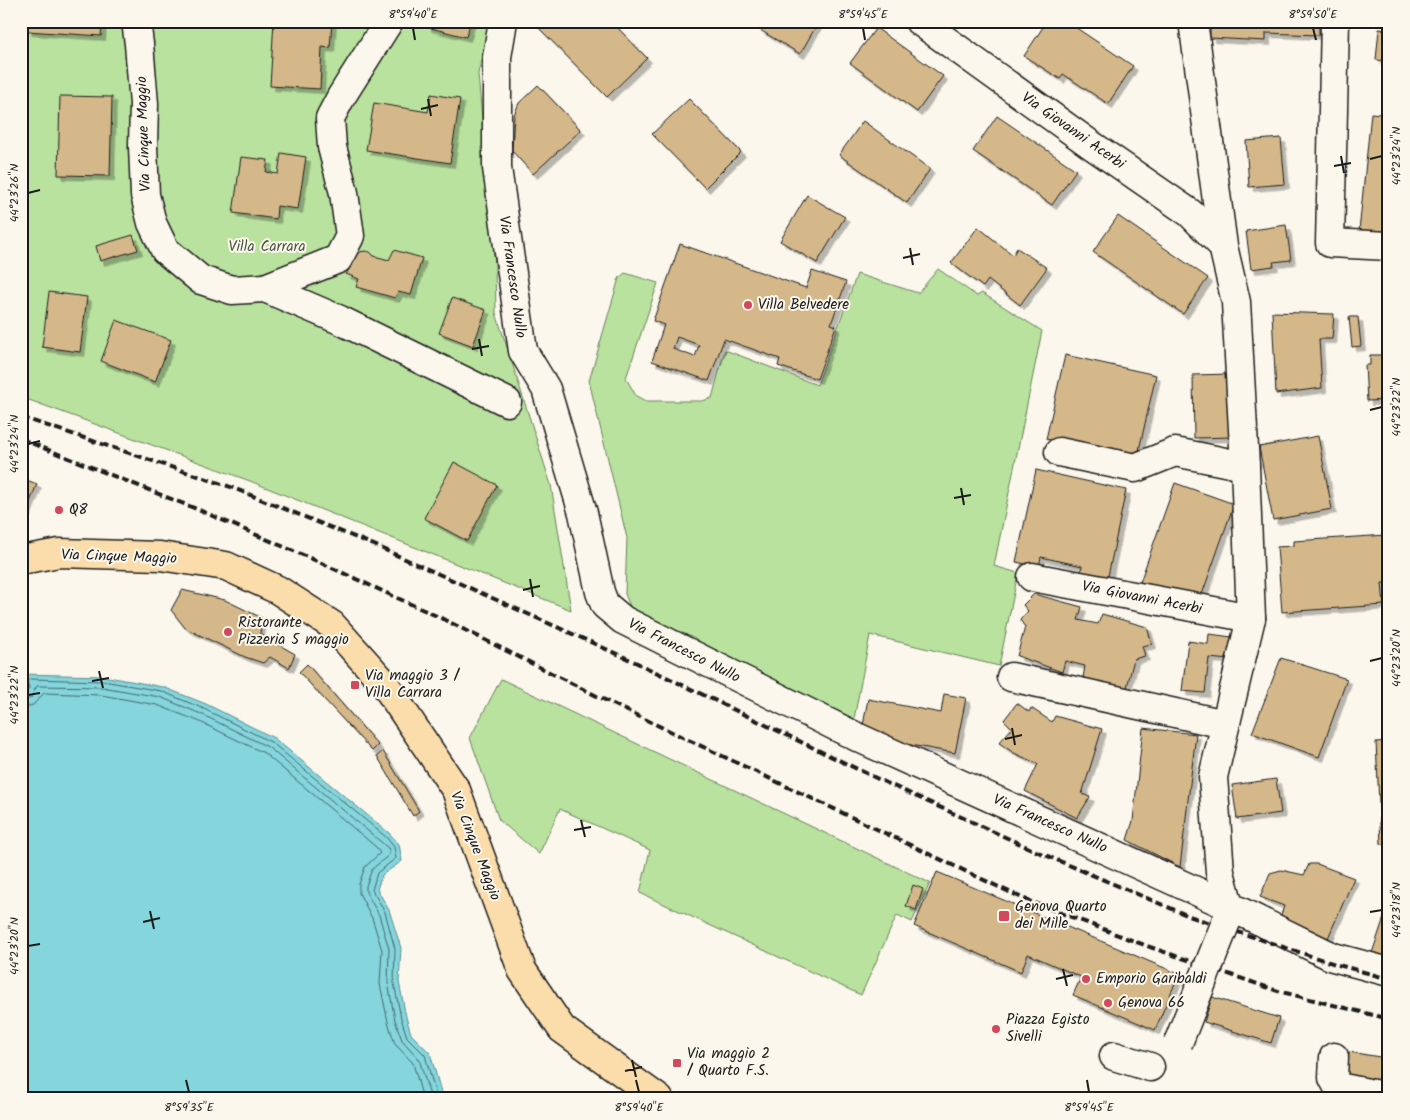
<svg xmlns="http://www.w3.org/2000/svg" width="1410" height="1120" viewBox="0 0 1410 1120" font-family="Kalam,sans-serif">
	<defs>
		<filter id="shadow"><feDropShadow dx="4.5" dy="4.5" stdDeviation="0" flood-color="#0004"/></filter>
	</defs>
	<rect width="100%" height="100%" fill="#fbf7ec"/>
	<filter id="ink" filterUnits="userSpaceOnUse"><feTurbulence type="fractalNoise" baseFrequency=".02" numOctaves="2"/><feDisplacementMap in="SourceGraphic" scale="10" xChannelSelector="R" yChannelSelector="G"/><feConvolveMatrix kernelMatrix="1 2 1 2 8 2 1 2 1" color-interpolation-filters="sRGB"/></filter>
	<g filter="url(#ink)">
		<g fill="#b9e29e" stroke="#6a7f5d">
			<polygon points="21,21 489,21 478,74 495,264 496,313 551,485 571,610 250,481 21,397"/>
			<polygon points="938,269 977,296 982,293 1042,331 994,566 1018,573 999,666 870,635 854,719 631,609 625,594 627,538 589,381 619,278 625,273 658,283 626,378 636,396 646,401 702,401 712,398 725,350 817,385 857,274 918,293"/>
			<polygon points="501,679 930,883 912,922 897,915 861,995 640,893 650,850 560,809 539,854 499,820 470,738"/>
		</g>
		<polygon fill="#84d5dc" stroke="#5a8b8f" points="21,674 103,676 163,687 206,704 274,738 389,833 399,844 402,861 382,875 377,889 389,910 401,948 399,982 406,1017 411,1034 430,1053 443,1099 21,1099 21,694 24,688"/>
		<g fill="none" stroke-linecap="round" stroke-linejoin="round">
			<g stroke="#466669" stroke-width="1">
				<polyline points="21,694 28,691 29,687 27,681 30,679 103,681 161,691 204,709 271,742 386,837 394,847 396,858 377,873 372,890 385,912 395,949 394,983 401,1018 407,1037 425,1055 437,1099"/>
				<polyline points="21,701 31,698 36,687 38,686 102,687 160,697 201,714 268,747 381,842 389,849 389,855 372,869 366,886 366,892 379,915 389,949 388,983 395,1020 402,1040 419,1059 431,1099"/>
				<polyline points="21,708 33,705 44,693 101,695 157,705 198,721 264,753 376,847 380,853 365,867 359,884 359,893 372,918 382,950 380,984 388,1022 395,1044 413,1063 423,1099"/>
			</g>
		</g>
		<g fill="#d5b88a" stroke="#1c1c1c" fill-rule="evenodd" filter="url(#shadow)">
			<polygon points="28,21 102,21 101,36 27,31"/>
			<polygon points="274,21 332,21 330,48 322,47 320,89 270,86"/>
			<polygon points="428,21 471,21 466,37 427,27"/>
			<polygon points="532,21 611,21 647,58 607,97"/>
			<polygon points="765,21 819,21 800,54 760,30"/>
			<polygon points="1047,21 1066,21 1133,66 1108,104 1063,74 1060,79 1024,56"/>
			<polygon points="1210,21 1319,21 1319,35 1266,33 1266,41 1210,38"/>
			<polygon points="876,28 943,76 917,112 850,63"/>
			<polygon points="1379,29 1389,30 1389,61 1376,60"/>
			<polygon points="538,85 581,130 533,174 512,151 514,115 519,103"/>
			<polygon points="431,94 460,99 450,163 366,150 374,103 428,112"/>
			<polygon points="60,96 112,97 110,176 58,175"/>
			<polygon points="689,99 741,152 705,188 652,134"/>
			<polygon points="1371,113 1389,115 1389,234 1359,231"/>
			<polygon points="997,116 1076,170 1052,205 973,151"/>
			<polygon points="863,121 930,169 907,203 839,155"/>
			<polygon points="1281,138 1285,184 1249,187 1246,141"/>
			<polygon points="281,153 306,157 298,209 277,206 276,219 233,213 241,157 268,160 266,172 278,174"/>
			<polygon points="807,195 845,217 817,263 780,241"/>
			<polygon points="1118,216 1208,278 1183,314 1093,252"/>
			<polygon points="1286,225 1291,260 1273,262 1274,266 1251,269 1246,231"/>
			<polygon points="978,227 1013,255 1017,248 1047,268 1020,305 988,280 983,287 951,263"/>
			<polygon points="133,235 138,250 100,261 96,246"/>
			<path d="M680,244L806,288L812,271L846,282L831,324L836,326L817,379L778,366L780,359L724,339L709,381L652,361L664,325L653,321ZM677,337L699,345L695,357L673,349Z"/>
			<polygon points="394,250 422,258 411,295 398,292 395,298 356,287 359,279 346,274 360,252 365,251 370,252 374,256 389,260"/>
			<polygon points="49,292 87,297 80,352 42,347"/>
			<polygon points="452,298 486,310 473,346 439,333"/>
			<polygon points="1272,312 1334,314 1332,339 1319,339 1322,388 1276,394"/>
			<polygon points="1349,317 1358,317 1361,346 1352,347"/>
			<polygon points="116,320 171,340 155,382 101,361"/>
			<polygon points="1065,355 1156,375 1137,459 1046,439"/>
			<polygon points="1370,355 1383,355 1384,363 1389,363 1389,400 1367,401 1365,365 1370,365"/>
			<polygon points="1232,374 1232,437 1194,438 1193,375"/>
			<polygon points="1318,436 1332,509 1273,520 1259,447"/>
			<polygon points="454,462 497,485 467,541 424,518"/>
			<polygon points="1036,470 1126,490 1107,581 1080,576 1082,566 1041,557 1039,567 1016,562"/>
			<polygon points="21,478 37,484 21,525"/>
			<polygon points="1175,483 1234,504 1198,606 1139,585"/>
			<polygon points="1387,535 1389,583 1382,583 1384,605 1282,612 1277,547 1294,546 1294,541"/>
			<polygon points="182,590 225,600 262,618 260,634 295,654 289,668 270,657 263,663 245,657 185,628 171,610"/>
			<polygon points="1034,594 1082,607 1078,620 1098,624 1102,614 1147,627 1152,644 1142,646 1145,656 1134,659 1126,691 1083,678 1085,666 1065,661 1062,672 1017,656 1025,627 1020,620 1028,611 1023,605"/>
			<polygon points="1209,634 1232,637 1229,660 1209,658 1205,693 1182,691 1188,641 1208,644"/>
			<polygon points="1281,658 1347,679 1319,757 1252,733"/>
			<polygon points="307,664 378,745 372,751 299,672"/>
			<polygon points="944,694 966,698 955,753 861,736 868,699 941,713"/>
			<polygon points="1017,703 1029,712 1031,708 1052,722 1055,716 1102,729 1082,794 1090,797 1077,818 1025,791 1038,764 1014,753 999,743 1012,728 1004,720"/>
			<polygon points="1143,728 1196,734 1180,867 1127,840 1133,821"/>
			<polygon points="1389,741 1389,844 1381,844 1376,742"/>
			<polygon points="383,751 419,811 413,816 377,756"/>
			<polygon points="1276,779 1281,813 1237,819 1232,785"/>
			<polygon points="1309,864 1317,864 1354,878 1328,938 1280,918 1284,906 1260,897 1270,873 1281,870 1304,875"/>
			<polygon points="937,872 1179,974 1155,1030 1073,995 1081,977 1028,954 1021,972 914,926"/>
			<polygon points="913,885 923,889 916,910 906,906"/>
			<polygon points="1389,903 1389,965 1370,959"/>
			<polygon points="1212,997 1279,1018 1271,1043 1204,1022"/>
			<polygon points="1349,1052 1386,1058 1382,1086 1344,1080"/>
		</g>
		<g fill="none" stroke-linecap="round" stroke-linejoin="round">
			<defs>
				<g id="minor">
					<polyline points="136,21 139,44 144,104 143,146 145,195 152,223 165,250 201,280 232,290 265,288 338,259 350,236 344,193 332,147 330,118 341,97 389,21"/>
					<polyline points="503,21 497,57 497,168 523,351 546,389 583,513 600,592 605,605 623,620 859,738 1229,906"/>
					<polyline points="919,21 1090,144 1190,213 1223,246 1236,302 1245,466 1251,618 1213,777 1220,872 1229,906 1333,957 1389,972"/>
					<polyline points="1193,21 1223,246"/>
					<polyline points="1335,21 1330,243 1389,246"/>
					<polyline points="265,288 340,320 507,402"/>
					<polyline points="1059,452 1135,468 1175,452 1245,466"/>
					<polyline points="1032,577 1251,618"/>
					<polyline points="1011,677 1225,724"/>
					<polyline points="1114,1056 1150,1067"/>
					<polyline points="1334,1057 1333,1078 1338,1087 1389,1097"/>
				</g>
				<polyline id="major" points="21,560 59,553 160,556 226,566 278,590 332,625 384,683 456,790 522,970 562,1029 659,1099"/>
			</defs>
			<use href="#minor" stroke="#1c1c1c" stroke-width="31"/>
			<use href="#major" stroke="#1c1c1c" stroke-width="31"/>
			<use href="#minor" stroke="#fbf7ec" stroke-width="28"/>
			<use href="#major" stroke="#fbddab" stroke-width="28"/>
			<g stroke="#1c1c1c" stroke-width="4" stroke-dasharray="8 4" stroke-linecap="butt">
				<polyline points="21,417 228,486 374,545 635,662 878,779 1038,852 1189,916 1335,964 1389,979"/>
				<polyline points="21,439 199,510 319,562 441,618 619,707 1022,898 1147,946 1278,991 1389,1019"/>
			</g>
			<defs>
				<polyline id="minor-bridge" points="1178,1043 1226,922"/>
			</defs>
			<use href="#minor-bridge" stroke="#1c1c1c" stroke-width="31" stroke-linecap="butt"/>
			<use href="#minor-bridge" stroke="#fbf7ec" stroke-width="28"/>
		</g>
	</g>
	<path fill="none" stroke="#1c1c1c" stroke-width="2" d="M413,28L415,40M863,28L865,40M1313,28L1316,40M428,99L431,116M421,109L438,105M1341,156L1344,173M1370,159L1382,156M1334,166L1351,163M28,193L40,190M910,248L913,265M903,258L920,254M479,339L482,356M472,349L489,346M1370,410L1382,407M28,444L40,441M961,488L964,505M954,498L971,495M530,579L533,597M523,590L540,586M1370,661L1382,658M99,671L103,688M92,681L109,678M28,695L40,693M1012,728L1015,745M1005,739L1022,735M581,820L585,837M574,830L591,827M150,911L154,929M1370,912L1382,910M143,922L160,918M28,946L40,944M1063,969L1067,986M1056,979L1073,975M632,1060L636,1077M625,1071L642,1067M186,1080L189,1092M636,1080L639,1092M1087,1080L1089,1092"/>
	<g fill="#d1495b" stroke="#fbf7ec" stroke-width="2">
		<circle cx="748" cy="305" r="5"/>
		<circle cx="59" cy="510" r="5"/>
		<circle cx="228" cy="632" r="5"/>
		<rect x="350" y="680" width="10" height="10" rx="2.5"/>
		<rect x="998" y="910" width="12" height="12" rx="2.5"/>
		<circle cx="1086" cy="979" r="5"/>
		<circle cx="1108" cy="1003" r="5"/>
		<circle cx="996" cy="1029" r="5"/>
		<rect x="672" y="1058" width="10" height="10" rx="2.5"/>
	</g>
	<g text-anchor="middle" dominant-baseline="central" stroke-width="4" stroke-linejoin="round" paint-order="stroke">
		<g font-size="15" fill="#1c1c1c" stroke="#fbf7ec">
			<text transform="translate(1073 131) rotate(35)">Via Giovanni Acerbi</text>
			<text transform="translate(144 134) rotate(-92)">Via Cinque Maggio</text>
			<text transform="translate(512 277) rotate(82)">Via Francesco Nullo</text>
			<text transform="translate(119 557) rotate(2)">Via Cinque Maggio</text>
			<text transform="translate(1142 598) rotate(11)">Via Giovanni Acerbi</text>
			<text transform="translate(684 651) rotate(27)">Via Francesco Nullo</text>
			<text transform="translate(1050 824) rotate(24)">Via Francesco Nullo</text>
			<text transform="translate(475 846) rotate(69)">Via Cinque Maggio</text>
		</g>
		<g font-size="15" fill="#4b5743" stroke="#fbf7ec">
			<text x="267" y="247">Villa Carrara</text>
		</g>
		<g font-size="15" fill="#1c1c1c" stroke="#fbf7ec" text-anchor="start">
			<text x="758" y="305">Villa Belvedere</text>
			<text x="69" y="510">Q8</text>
			<text x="238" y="623">Ristorante<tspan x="238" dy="17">Pizzeria 5 maggio</tspan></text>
			<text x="365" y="676">Via maggio 3 /<tspan x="365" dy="17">Villa Carrara</tspan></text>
			<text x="1015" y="907">Genova Quarto<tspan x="1015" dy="17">dei Mille</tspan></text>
			<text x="1096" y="979">Emporio Garibaldi</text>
			<text x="1118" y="1003">Genova 66</text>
			<text x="1006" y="1020">Piazza Egisto<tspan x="1006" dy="17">Sivelli</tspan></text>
			<text x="687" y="1054">Via maggio 2<tspan x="687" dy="17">/ Quarto F.S.</tspan></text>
		</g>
	</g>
	<rect width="1410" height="1120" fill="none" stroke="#fbf7ec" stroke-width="55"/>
	<rect x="28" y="28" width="1354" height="1064" fill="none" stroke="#1c1c1c" stroke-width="2"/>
	<g font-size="12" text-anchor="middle" fill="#1c1c1c">
		<text x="413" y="18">8°59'40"E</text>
		<text x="863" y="18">8°59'45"E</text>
		<text x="1313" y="18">8°59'50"E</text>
		<text transform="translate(1396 156) rotate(-90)" y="4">44°23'24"N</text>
		<text transform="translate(14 193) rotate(-90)" y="4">44°23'26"N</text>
		<text transform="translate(1396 407) rotate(-90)" y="4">44°23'22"N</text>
		<text transform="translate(14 444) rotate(-90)" y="4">44°23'24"N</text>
		<text transform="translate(1396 658) rotate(-90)" y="4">44°23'20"N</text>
		<text transform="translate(14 695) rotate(-90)" y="4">44°23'22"N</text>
		<text transform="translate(1396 910) rotate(-90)" y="4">44°23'18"N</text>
		<text transform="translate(14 946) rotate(-90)" y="4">44°23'20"N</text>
		<text x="189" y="1111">8°59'35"E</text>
		<text x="639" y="1111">8°59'40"E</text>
		<text x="1089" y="1111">8°59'45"E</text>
	</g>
</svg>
